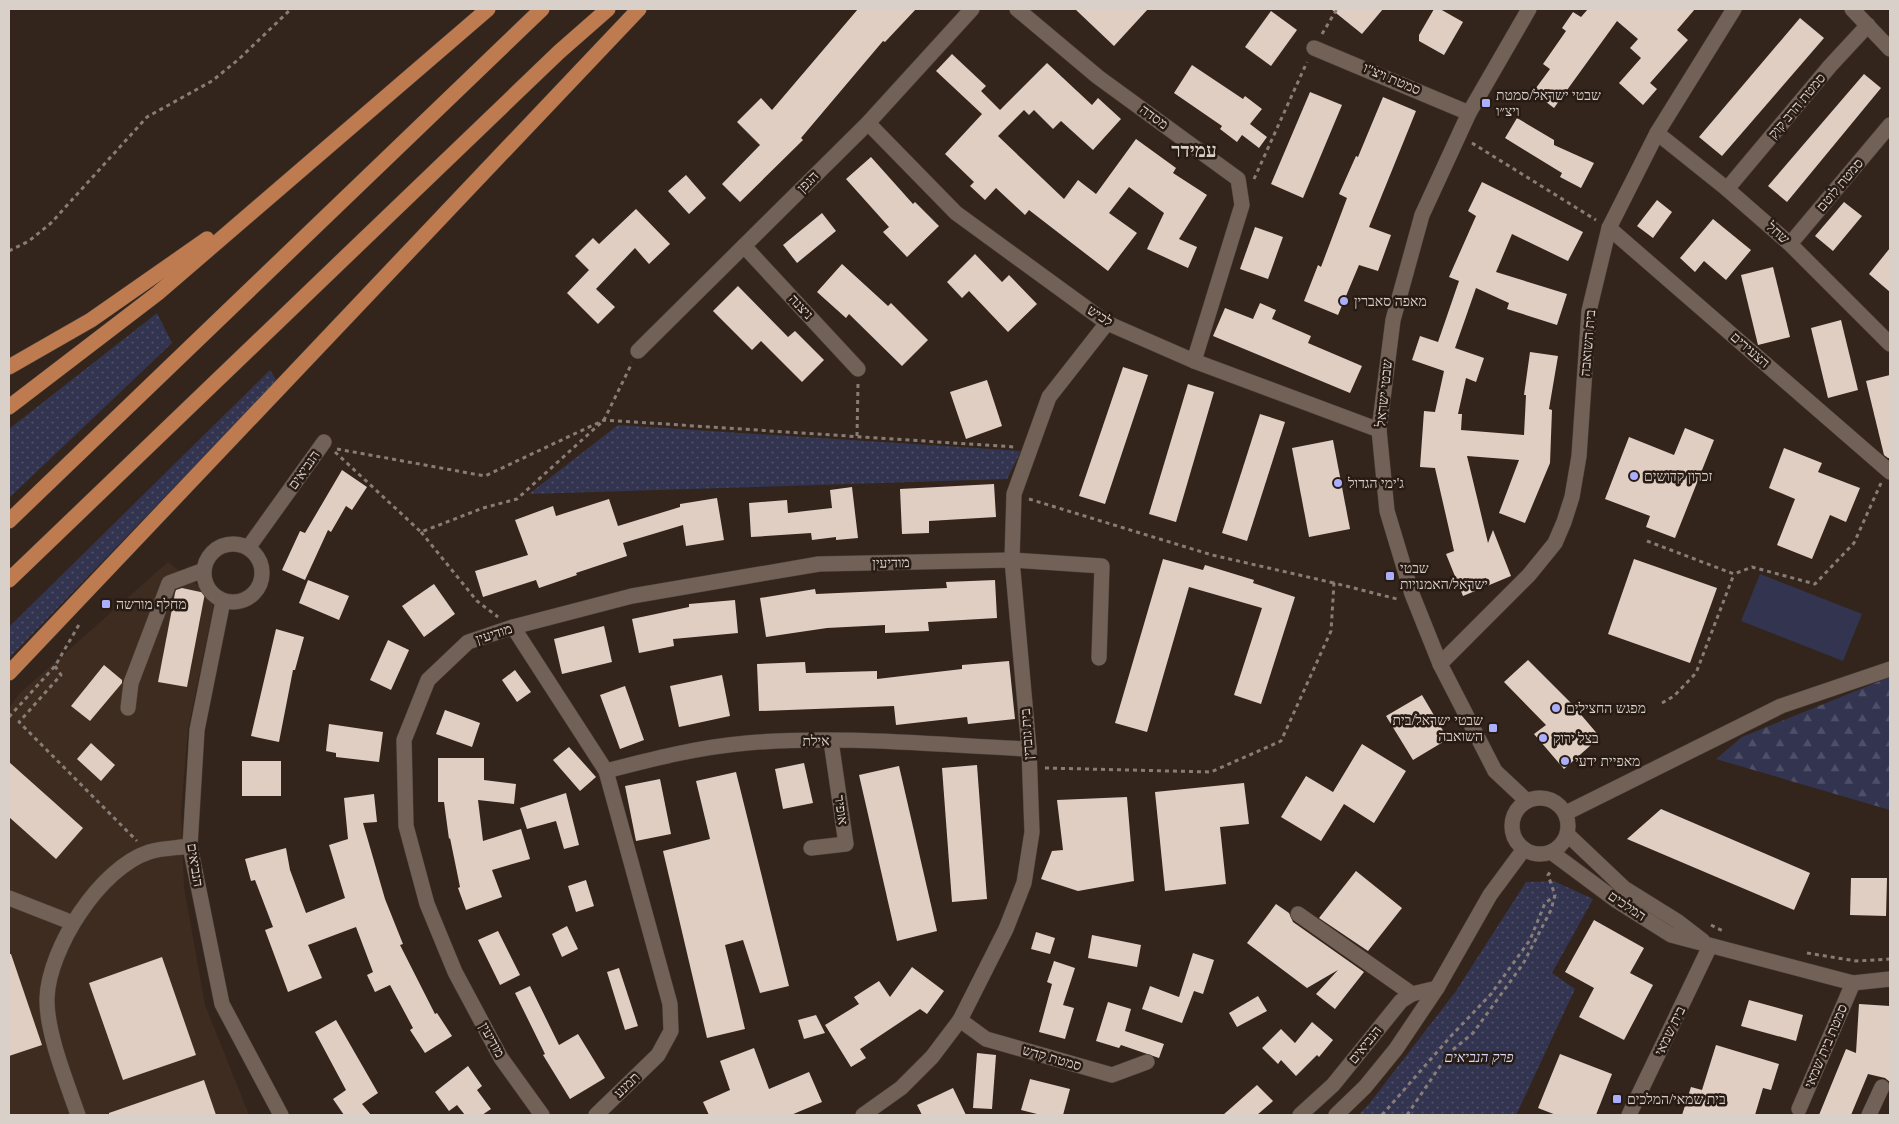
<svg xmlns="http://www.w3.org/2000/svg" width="1899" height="1124" viewBox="0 0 1899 1124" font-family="'Times New Roman','Noto Sans Hebrew',serif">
	<defs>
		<pattern id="green-dots" width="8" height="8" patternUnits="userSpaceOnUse" patternTransform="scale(1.25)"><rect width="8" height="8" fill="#323450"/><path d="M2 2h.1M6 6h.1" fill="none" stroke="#4f5068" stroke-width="1.8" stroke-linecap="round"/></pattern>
		<pattern id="forest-firs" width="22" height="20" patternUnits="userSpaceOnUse" patternTransform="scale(1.25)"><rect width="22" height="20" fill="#323450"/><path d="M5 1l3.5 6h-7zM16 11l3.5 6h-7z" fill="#4f5068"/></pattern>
	</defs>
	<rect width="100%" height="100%" fill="#33251c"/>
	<polygon fill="#3f2c20" points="168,562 215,599 188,729 181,812 184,887 205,1005 249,1115 9,1115 9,708 19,694"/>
	<g fill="url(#green-dots)">
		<polygon points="157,313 172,343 9,498 9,429"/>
		<polygon points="270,370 277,381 9,658 9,627"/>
		<polygon points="618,425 1021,451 1007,479 529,494"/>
		<polygon points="1554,881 1593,899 1552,973 1575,989 1516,1115 1358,1115 1369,1104 1456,991 1526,882"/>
	</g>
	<polygon fill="url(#forest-firs)" points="1890,677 1890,810 1716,759 1742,737"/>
	<polygon fill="#323450" points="1760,574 1862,614 1843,661 1741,621"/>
	<g fill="#e0cec3">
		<polygon points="858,9 916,9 885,42 883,41 801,138 803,140 740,202 722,184 760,145 737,122 761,98 772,110"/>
		<polygon points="1075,9 1148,9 1114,46"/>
		<polygon points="1331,9 1383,9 1362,34"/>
		<polygon points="1434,9 1440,9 1463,22 1444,55 1419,41 1419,35"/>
		<polygon points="1588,9 1695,9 1677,30 1688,40 1650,83 1657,89 1643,105 1619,83 1641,58 1630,48 1638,39 1617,21 1554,108 1533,92 1550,69 1543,64 1566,31 1562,28 1573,12 1581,17"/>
		<polygon points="1271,11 1297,30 1271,66 1245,47"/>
		<polygon points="1800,18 1824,38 1722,156 1699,137"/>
		<polygon points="952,54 986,86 981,91 1000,110 1047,63 1092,105 1098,98 1121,119 1093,150 1061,121 1053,129 1034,110 1029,115 1024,110 998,136 1064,199 1078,180 1096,194 1136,139 1176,168 1173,173 1207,195 1179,239 1197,247 1188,268 1147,249 1164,213 1129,187 1109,213 1137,233 1108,271 1029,210 1025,215 996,188 985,200 970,186 974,182 945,154 982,114 936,71"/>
		<polygon points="1192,65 1243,99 1245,96 1262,109 1250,124 1267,137 1259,148 1242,135 1237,142 1220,129 1222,126 1174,93"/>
		<polygon points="1864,74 1881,88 1787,202 1768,186"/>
		<polygon points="1310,92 1342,105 1303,198 1271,184"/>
		<polygon points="1383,97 1416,111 1369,227 1391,235 1378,271 1359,265 1338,315 1304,301 1318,265 1321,267 1347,198 1339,194 1356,156 1358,157"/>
		<polygon points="1517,118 1554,140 1554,145 1594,163 1581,188 1560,177 1562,173 1505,138"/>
		<polygon points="871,157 913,204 915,202 939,226 907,257 883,232 889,227 846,179"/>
		<polygon points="686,175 706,198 689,214 668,191"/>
		<polygon points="1482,182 1583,232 1568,261 1512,234 1496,272 1567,294 1557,325 1507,309 1509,303 1476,288 1455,348 1484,358 1476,382 1466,378 1458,414 1462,414 1461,430 1524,435 1526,395 1524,395 1530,352 1558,356 1549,409 1552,410 1550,463 1525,523 1499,513 1519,460 1467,456 1488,543 1493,530 1511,576 1463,596 1446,554 1454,551 1435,468 1420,467 1424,411 1435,412 1444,371 1412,360 1420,336 1438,342 1459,281 1449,277 1476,216 1468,211"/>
		<polygon points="1657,200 1672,212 1653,238 1637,226"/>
		<polygon points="1844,202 1862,216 1833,251 1815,236"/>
		<polygon points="636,209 670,244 649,264 635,248 596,289 615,307 598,324 567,293 589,270 575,256 593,238 599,244"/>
		<polygon points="822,213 836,231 797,263 783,245"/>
		<polygon points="1713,219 1751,250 1726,280 1704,261 1695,272 1680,258"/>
		<polygon points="1255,227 1283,237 1268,279 1240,269"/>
		<polygon points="1890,248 1890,292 1869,274"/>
		<polygon points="975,254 1002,282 1009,275 1037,304 1008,332 969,291 962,298 947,282"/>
		<polygon points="842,264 888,306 891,303 928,340 902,366 849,314 846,318 817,292"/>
		<polygon points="1773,267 1790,337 1758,345 1741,275"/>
		<polygon points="738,286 788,337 795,331 824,360 802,382 761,341 752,350 713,311"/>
		<polygon points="1260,303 1276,310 1272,319 1311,336 1308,343 1362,366 1350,393 1213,336 1225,308 1253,319"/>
		<polygon points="1841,320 1858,390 1828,398 1811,328"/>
		<polygon points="1123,367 1148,375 1105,504 1079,496"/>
		<polygon points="1890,375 1890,458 1888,458 1884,455 1866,381"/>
		<polygon points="987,380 1002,426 966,439 950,392"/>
		<polygon points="1188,384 1214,392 1176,522 1149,514"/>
		<polygon points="1260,414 1285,422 1247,541 1222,533"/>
		<polygon points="1685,428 1714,440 1675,538 1646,527 1650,516 1605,499 1629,437 1674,455"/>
		<polygon points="1333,440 1350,529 1309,537 1292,448"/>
		<polygon points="1784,448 1822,463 1818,472 1860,488 1846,522 1830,515 1812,559 1777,545 1795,499 1769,488"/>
		<polygon points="342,470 367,487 352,510 346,506 331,532 328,530 305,580 282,570 300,531 305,533"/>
		<polygon points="994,484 996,517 929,521 929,533 902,534 900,489"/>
		<polygon points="852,487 858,538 836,540 836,537 812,540 811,533 751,537 749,503 787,500 788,513 832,508 830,490"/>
		<polygon points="717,498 724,540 686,546 683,525 623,543 627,556 576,573 577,575 539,588 536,580 483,597 475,571 528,555 515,520 553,506 556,516 609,499 618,526 680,507 680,504"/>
		<polygon points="1163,559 1203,570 1205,565 1254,580 1253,583 1295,597 1261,704 1234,695 1262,608 1189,587 1147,732 1115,723"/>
		<polygon points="1634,559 1717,588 1690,663 1608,634"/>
		<polygon points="308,580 349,596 339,620 299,603"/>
		<polygon points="995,580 997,618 928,622 929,631 885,633 885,625 827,628 766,637 760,598 815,589 816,594 947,588 946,582"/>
		<polygon points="434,584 455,614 424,637 402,606"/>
		<polygon points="182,588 205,593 187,687 158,682 175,593 176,590"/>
		<polygon points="735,600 738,633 673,639 674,646 639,653 632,619 689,607 689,604"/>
		<polygon points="604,626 612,662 562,674 554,639"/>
		<polygon points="276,629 304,637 295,670 293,670 279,742 251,736"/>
		<polygon points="388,640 409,650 391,690 370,680"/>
		<polygon points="1528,660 1571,703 1600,737 1564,769 1534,734 1546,725 1504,682"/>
		<polygon points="1009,661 1015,719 968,724 967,717 896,725 894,706 759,711 757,664 805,662 806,673 877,671 877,679 962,669 962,665"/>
		<polygon points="104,665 122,680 122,683 90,721 71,706"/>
		<polygon points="515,670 531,692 517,702 502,680"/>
		<polygon points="722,675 730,716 679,727 670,686"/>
		<polygon points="625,686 644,740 620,749 600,695"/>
		<polygon points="1422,695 1448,739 1413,760 1386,716"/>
		<polygon points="445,710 480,723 472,747 436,734"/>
		<polygon points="329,724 383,732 379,762 336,757 336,753 326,751"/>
		<polygon points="91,743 115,765 101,781 77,759"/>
		<polygon points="1362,744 1406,771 1374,823 1344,804 1321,841 1281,817 1306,776 1333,792"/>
		<polygon points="569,747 596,777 580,791 553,760"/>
		<polygon points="438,758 484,758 484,780 516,784 514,804 478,800 483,841 521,829 530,859 492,870 502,897 466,910 458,888 460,887 450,838 449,839 444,802 438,802"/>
		<rect x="242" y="761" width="39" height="35"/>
		<polygon points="9,762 83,828 56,859 9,817"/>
		<polygon points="804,763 813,803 783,809 775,769"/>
		<polygon points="977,765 987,899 952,902 942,768"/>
		<polygon points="899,766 937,931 897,941 859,775"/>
		<polygon points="736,772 789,986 760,993 743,940 725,945 745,1029 707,1038 663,851 710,839 696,781"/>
		<polygon points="660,779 671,834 636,841 625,786"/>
		<polygon points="1244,783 1249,824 1220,827 1226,884 1165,891 1155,792"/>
		<polygon points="566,793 579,845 564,849 556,821 527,829 520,808"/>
		<polygon points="374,794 377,822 363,823 385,899 403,944 400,945 435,1014 437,1013 452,1036 425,1053 410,1030 413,1028 390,985 375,992 367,975 373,972 356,927 308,945 322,978 288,992 265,930 273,927 255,880 251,881 245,859 286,848 290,870 306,913 345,898 329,845 348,839 344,798"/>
		<polygon points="1127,797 1134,881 1078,891 1041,879 1052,851 1063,850 1057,800"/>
		<polygon points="1661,809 1810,873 1794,910 1627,839"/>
		<polygon points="1356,871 1402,908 1368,951 1319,918"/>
		<polygon points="1851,878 1887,878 1886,916 1850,915"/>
		<polygon points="586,880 594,906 576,912 568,886"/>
		<polygon points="1276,904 1289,913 1293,922 1364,972 1335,1009 1316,994 1338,970 1307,988 1247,943"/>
		<polygon points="1594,920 1644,948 1630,973 1653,985 1624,1040 1579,1017 1594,988 1565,972"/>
		<polygon points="567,926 578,949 562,957 552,934"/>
		<polygon points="498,931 520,975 500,985 478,940"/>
		<polygon points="1036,932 1055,938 1050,954 1031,949"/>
		<polygon points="1092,935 1141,945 1137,967 1088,958"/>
		<polygon points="1193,953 1214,960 1203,994 1194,991 1182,1023 1142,1009 1150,986 1179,997"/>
		<polygon points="9,954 11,954 42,1045 9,1056"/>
		<polygon points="162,957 196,1055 123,1080 89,983"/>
		<polygon points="1054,961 1075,968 1063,1005 1074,1008 1065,1039 1039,1032 1052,984 1047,982"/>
		<polygon points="912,967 944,991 927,1014 920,1009 860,1049 866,1058 851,1067 825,1025 859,1004 854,997 879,981 890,997"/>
		<polygon points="619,968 638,1026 625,1030 607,972"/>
		<polygon points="530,986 559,1045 578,1034 605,1078 570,1099 543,1055 545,1054 515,993"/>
		<polygon points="1258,996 1267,1011 1237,1027 1229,1013"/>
		<polygon points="1749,1000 1803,1015 1796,1041 1741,1026"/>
		<polygon points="1108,1002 1131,1009 1125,1031 1164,1044 1159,1058 1121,1045 1119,1048 1096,1041"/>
		<polygon points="1859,1004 1890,1006 1890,1082 1885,1078 1868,1074 1851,1115 1819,1115 1846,1049 1856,1053"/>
		<polygon points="816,1015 825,1033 804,1039 798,1020"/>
		<polygon points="336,1020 378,1093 362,1104 371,1115 344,1115 333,1099 346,1090 315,1032"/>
		<polygon points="1312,1022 1333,1040 1319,1057 1317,1055 1296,1076 1281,1060 1278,1064 1262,1048 1281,1029 1295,1043"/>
		<polygon points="1716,1045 1779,1064 1771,1090 1763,1088 1755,1115 1682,1115 1691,1087 1702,1090"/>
		<polygon points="754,1048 769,1089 809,1072 822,1102 791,1115 709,1115 703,1102 730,1090 720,1061"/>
		<polygon points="977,1053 996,1055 992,1109 973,1108"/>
		<polygon points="1560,1054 1612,1074 1596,1115 1556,1115 1538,1108"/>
		<polygon points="468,1066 482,1086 477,1090 491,1109 482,1115 465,1115 457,1105 449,1111 435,1092"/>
		<polygon points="1030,1079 1070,1089 1063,1115 1041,1115 1021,1110"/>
		<polygon points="204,1080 216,1115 109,1115 109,1113"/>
		<polygon points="1257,1085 1273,1101 1257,1115 1223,1115"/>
		<polygon points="953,1088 966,1115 922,1115 917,1105"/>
	</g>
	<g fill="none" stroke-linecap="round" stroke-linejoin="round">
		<defs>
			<g id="minor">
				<polyline points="1017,9 1098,77 1238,179 1242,205 1194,361"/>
				<polyline points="1852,9 1890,49"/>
				<polyline points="1314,48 1469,113"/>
				<polyline points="868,123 956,213 1107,323 1194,361 1379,430"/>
				<polyline points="1657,133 1727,189 1790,244 1890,344"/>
				<polyline points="1727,189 1830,66 1868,25"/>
				<polyline points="1609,228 1890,472"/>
				<polyline points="1790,244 1890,125"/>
				<polyline points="744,246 858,369"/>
				<polyline points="638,351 868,123 972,9"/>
				<circle cx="233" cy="573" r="29"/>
				<polyline points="248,548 324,442"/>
				<polyline points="223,601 197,730 190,846 222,1004 281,1115"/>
				<polyline points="513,627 606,771 670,1004 671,1031 658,1055 596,1115"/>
				<polyline points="1440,664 1529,575 1555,543 1564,522 1572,497 1579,456 1589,311 1609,228 1657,133 1734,9"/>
				<polyline points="128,708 131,683 169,583 204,570"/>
				<path d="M606,771C652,759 699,747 747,743C839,735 937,745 1029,749"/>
				<circle cx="1540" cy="826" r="28"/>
				<polyline points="1527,801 1495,771 1440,664 1412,594 1387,511 1379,430 1393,320 1422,215 1469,113 1529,9"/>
				<polyline points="1566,813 1781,706 1890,669"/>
				<polyline points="1567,834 1624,888 1677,921 1703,941"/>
				<polyline points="811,848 846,844 831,741"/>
				<polyline points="1551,852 1617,901 1671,935 1853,983 1890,979"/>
				<polyline points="9,898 73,923"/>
				<polyline points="1298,914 1412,994"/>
				<polyline points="960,1020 986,1039 1112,1075 1147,1062"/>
				<polyline points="1799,1109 1853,983"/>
				<path d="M78,1115C67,1083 46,1032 47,998C49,948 100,868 149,852C161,848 177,848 190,846"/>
				<polyline points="542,1115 501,1058 455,972 427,904 406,826 404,740 428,680 468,642 513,627 632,596 819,564 1012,560 1102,566 1099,658"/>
				<polyline points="863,1115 901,1088 932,1057 960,1020 1006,929 1024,883 1032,832 1029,749 1012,560 1014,494 1049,397 1107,323"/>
				<polyline points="1300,1115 1333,1085 1401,1001 1412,994 1437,988"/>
				<polyline points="1336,1115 1365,1087 1396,1049 1437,988 1490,895 1524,849"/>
				<polyline points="1629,1115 1710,946"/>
				<polyline points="1869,1115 1882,1087"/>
			</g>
			<g id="highway">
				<polyline points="9,367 91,320 207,239"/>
				<polyline points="9,407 158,293 488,9"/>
				<polyline points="9,521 542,9"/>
				<polyline points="9,580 559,52 608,9"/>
				<polyline points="9,673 639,9"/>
			</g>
		</defs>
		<use href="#minor" stroke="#4c4039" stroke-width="16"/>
		<use href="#highway" stroke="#4c4039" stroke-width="16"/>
		<g stroke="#887d76" stroke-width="3" stroke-dasharray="4 4" stroke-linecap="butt">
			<polyline points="1322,34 1337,9"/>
			<polyline points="1472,143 1596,220"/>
			<polyline points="1254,179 1307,62"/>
			<polyline points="9,251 29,241 51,223 147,117 212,81 239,59 291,9"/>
			<polyline points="857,436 858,384"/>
			<polyline points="337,449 485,476 604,420 1015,447"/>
			<polyline points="335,452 421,532 483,508 517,499 604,420 632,363"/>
			<polyline points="1029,499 1212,555 1334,583"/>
			<polyline points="421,532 477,601 498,617"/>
			<polyline points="1647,541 1734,574 1752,567 1815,584 1854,543 1881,483"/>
			<polyline points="55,666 61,675 19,722 137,841"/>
			<polyline points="1662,703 1674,696 1696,673 1734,574"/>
			<polyline points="9,717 55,666 80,623"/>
			<polyline points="1045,768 1211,772 1281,741 1331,631 1334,583 1397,599"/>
			<polyline points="1711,925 1723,931"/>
			<polyline points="1807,953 1856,961 1890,959"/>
			<polyline points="1382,1115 1451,1036 1491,994 1530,940 1545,903 1555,896"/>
			<polyline points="1407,1115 1449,1053 1473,1033 1523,964 1551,910 1555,895 1548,875 1551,871"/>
		</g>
		<use href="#minor" stroke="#716157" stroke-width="15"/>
		<use href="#highway" stroke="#bf7b50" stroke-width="15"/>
	</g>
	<g fill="#abaffb" stroke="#281b13" stroke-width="2">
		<rect x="1481" y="98" width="10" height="10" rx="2.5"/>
		<circle cx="1344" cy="301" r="5"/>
		<circle cx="1634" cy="476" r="5"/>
		<circle cx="1338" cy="483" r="5"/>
		<rect x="1385" y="571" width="10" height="10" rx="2.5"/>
		<rect x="101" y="599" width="10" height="10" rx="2.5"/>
		<circle cx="1556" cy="708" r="5"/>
		<rect x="1488" y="723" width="10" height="10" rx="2.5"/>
		<circle cx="1543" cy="738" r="5"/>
		<circle cx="1565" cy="761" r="5"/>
		<rect x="1612" y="1094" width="10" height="10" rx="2.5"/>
	</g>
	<g text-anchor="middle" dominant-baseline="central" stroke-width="5" stroke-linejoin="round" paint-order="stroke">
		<g font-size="14" fill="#d9d0ca" stroke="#281b13">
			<text transform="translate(1392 79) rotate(23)">סמטת ויצ"ו</text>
			<text transform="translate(1797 106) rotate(-50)">סמטת הרב קוק</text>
			<text transform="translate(1154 117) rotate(36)">מסדה</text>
			<text transform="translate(808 182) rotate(-45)">הגפן</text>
			<text transform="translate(1840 185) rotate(-50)">סמטת לוטם</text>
			<text transform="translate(1778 233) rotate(42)">שחל</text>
			<text transform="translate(801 307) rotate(47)">ניצנה</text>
			<text transform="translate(1100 316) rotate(33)">לכיש</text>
			<text transform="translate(1588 343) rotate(-85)">בית השואבה</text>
			<text transform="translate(1750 350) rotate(41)">הצעירים</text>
			<text transform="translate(1384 393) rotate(-84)">שבטי ישראל</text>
			<text transform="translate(304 470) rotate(-55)">הנביאים</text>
			<text transform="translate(891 563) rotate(-1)">מודיעין</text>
			<text transform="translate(494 634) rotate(-18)">מודיעין</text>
			<text transform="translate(1027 734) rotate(-94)">בית גוברין</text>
			<text transform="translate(816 741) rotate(-1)">אילת</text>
			<text transform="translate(841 810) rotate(82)">אופיר</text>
			<text transform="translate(195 865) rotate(81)">הנביאים</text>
			<text transform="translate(1627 906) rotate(34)">המלכים</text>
			<text transform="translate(1670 1031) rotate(-64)">בית שמאי</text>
			<text transform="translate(492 1040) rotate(61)">מודיעין</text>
			<text transform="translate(1365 1045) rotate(-51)">הנביאים</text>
			<text transform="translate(1826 1046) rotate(-67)">סמטת בית שמאי</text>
			<text transform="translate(1052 1058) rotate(16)">סמטת קדש</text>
			<text transform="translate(627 1085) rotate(-44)">תמנע</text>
		</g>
		<g font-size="14" fill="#d9d0ca" stroke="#281b13" text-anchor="start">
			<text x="1496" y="95">שבטי ישראל/סמטת<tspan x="1496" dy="16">ויצ״ו</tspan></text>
			<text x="1354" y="301">מאפה סאברין</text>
			<text x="1644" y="476">זכרון קדושים</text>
			<text x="1348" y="483">ג'ימי הגדול</text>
			<text x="1400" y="568">שבטי<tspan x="1400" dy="16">ישראל/האמנויות</tspan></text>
			<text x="116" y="604">מחלף מורשה</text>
			<text x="1566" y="708">מפגש החצילים</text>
			<text x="1483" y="720" text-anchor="end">שבטי ישראל/בית<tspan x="1483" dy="16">השואבה</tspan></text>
			<text x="1553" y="738">בצל ירוק</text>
			<text x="1575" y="761">מאפיית ידעי</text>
			<text x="1627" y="1099">בית שמאי/המלכים</text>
		</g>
		<g font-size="14" font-style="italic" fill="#d7dbfa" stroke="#281b13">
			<text x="1479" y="1057">פרק הנביאים</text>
		</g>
		<g font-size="19" font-weight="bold" fill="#d9d0ca" stroke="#281b13">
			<text x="1194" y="150">עמידר</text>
		</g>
	</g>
	<rect width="1899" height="1124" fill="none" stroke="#d9d0ca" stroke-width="20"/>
</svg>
